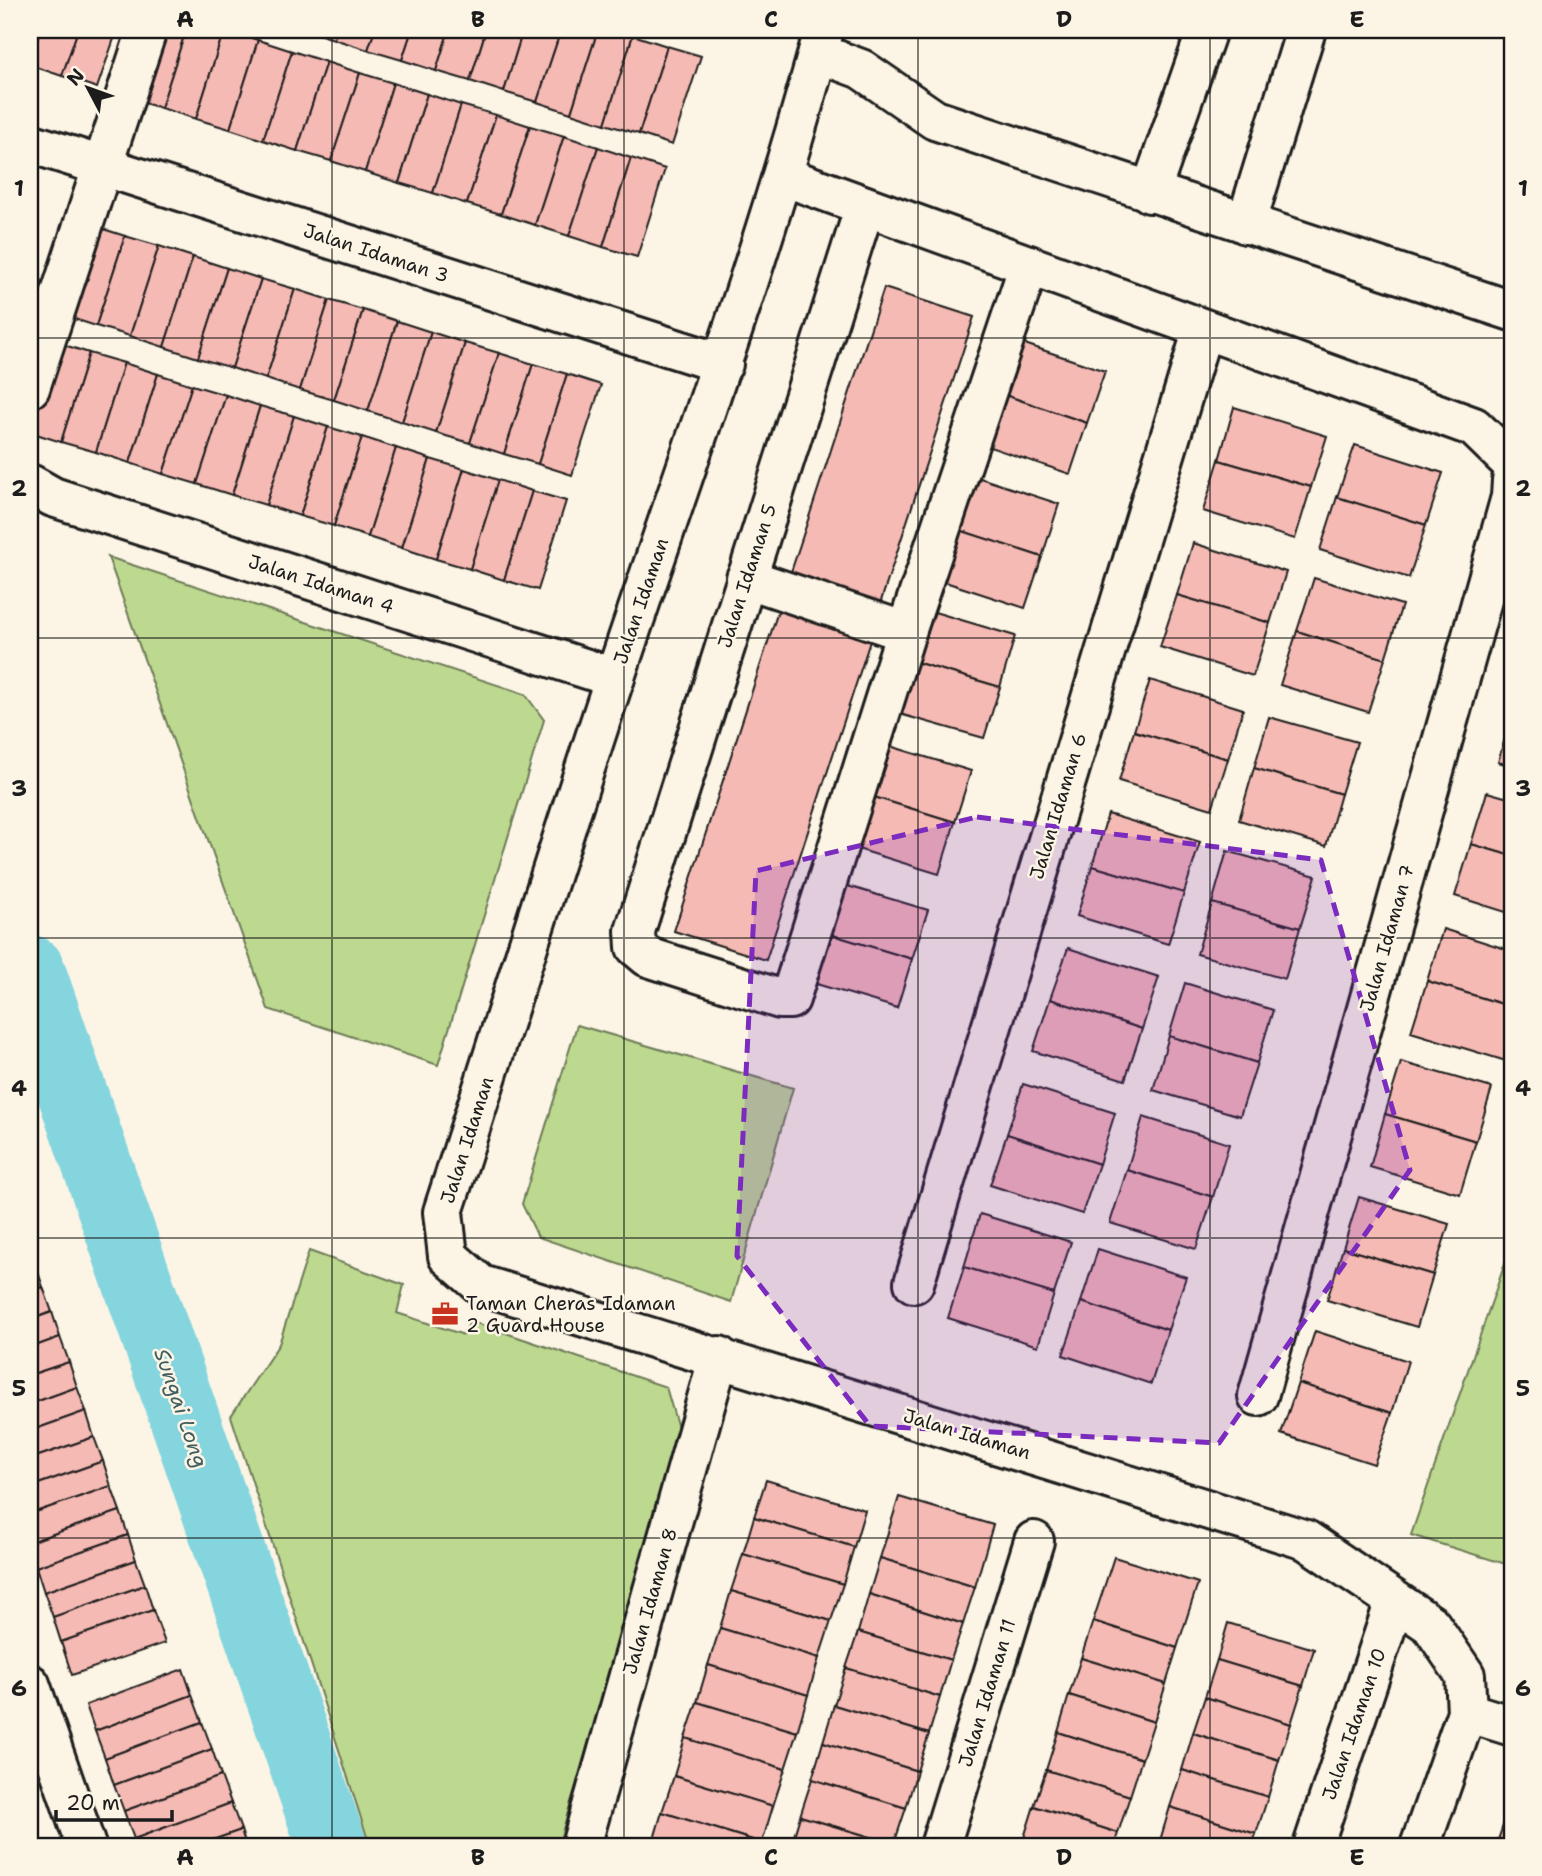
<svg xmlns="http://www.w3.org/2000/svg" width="1542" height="1876" viewBox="0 0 1542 1876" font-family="'Shantell Sans',sans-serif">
	<rect width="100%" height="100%" fill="#fcf5e5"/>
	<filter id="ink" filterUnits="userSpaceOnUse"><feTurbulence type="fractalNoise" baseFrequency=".0143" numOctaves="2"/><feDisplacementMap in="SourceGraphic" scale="14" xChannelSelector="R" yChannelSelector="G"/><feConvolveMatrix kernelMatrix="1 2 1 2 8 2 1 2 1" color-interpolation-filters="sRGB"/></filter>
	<g filter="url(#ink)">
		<g fill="#bdd990" stroke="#6c7a56" stroke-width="2">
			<polygon points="108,557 525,694 544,720 438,1065 268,1009"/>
			<polygon points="577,1025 793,1088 731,1302 538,1237 522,1204"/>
			<polygon points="1512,1243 1512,1566 1411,1535"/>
			<polygon points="309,1251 404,1285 397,1313 464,1335 470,1321 666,1387 680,1435 558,1846 370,1846 231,1416 279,1344"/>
		</g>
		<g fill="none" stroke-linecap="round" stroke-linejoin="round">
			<polyline stroke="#84d5de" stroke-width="70" points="30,970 332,1846"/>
		</g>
		<g fill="#f6bab4" stroke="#1c1c1c" stroke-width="2">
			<polygon points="30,30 40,30 30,60"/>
			<polygon points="40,30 78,30 62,76 30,65"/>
			<polygon points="78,30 117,30 97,88 62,76"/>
			<polygon points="149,30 186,30 161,108 127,98"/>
			<polygon points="186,30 224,30 196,119 161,108"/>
			<polygon points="224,30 258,40 230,129 196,119"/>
			<polygon points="305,30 337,30 334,39"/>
			<polygon points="337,30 375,30 368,50 334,39"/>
			<polygon points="375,30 412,30 402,60 368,50"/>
			<polygon points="412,30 449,30 436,71 402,60"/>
			<polygon points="449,30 486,30 470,81 436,71"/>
			<polygon points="486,30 523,30 504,92 470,81"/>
			<polygon points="523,30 561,30 537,102 504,92"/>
			<polygon points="561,30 598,30 571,113 537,102"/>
			<polygon points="598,30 617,30 633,35 605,124 571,113"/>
			<polygon points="633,35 667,46 639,134 605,124"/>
			<polygon points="258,40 292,51 263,140 230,129"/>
			<polygon points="667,46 701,56 672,145 639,134"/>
			<polygon points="292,51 326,62 297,151 263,140"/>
			<polygon points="326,62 360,73 331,161 297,151"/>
			<polygon points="360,73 393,83 365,172 331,161"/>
			<polygon points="393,83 427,94 399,183 365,172"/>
			<polygon points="427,94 461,105 433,193 399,183"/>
			<polygon points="461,105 496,115 467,204 433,193"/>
			<polygon points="496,115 530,126 501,214 467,204"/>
			<polygon points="530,126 564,136 535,225 501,214"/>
			<polygon points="564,136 598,147 569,236 535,225"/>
			<polygon points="598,147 631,158 603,247 569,236"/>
			<polygon points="631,158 665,169 637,257 603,247"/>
			<polygon points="91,225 125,236 96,326 62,315"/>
			<polygon points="125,236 159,246 130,336 96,326"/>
			<polygon points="159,246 193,257 164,347 130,336"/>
			<polygon points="193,257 227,268 198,358 164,347"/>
			<polygon points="227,268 261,279 232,368 198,358"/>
			<polygon points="261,279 295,289 266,379 232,368"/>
			<polygon points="884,288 974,317 880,604 790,575"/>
			<polygon points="295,289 329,300 300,390 266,379"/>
			<polygon points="329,300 363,310 334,400 300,390"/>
			<polygon points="363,310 397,321 368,411 334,400"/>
			<polygon points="397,321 431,332 402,422 368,411"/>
			<polygon points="431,332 465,343 436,433 402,422"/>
			<polygon points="1007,338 1105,371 1087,423 990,390"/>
			<polygon points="55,342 89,353 61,442 30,432"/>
			<polygon points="465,343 499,353 470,443 436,433"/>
			<polygon points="89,353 124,363 96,452 61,442"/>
			<polygon points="499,353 533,364 504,454 470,443"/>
			<polygon points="124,363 158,374 130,463 96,452"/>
			<polygon points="533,364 567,374 538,464 504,454"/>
			<polygon points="158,374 192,385 163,474 130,463"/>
			<polygon points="567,374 601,385 572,475 538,464"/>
			<polygon points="192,385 226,395 197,484 163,474"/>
			<polygon points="990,390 1087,423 1070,474 972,441"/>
			<polygon points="226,395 260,406 232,495 197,484"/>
			<polygon points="260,406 294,416 266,505 232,495"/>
			<polygon points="1234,407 1327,436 1311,487 1219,460"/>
			<polygon points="294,416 328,427 300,516 266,505"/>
			<polygon points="328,427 362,437 334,526 300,516"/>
			<polygon points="362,437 396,448 368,537 334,526"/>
			<polygon points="1355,445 1443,473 1426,525 1337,497"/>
			<polygon points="396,448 430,459 402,548 368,537"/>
			<polygon points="430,459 464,469 436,559 402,548"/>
			<polygon points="1219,460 1311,487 1295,539 1203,511"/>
			<polygon points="464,469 498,480 470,569 436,559"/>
			<polygon points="965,473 1059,504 1042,557 947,526"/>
			<polygon points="498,480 532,491 504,580 470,569"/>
			<polygon points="532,491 566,501 538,590 504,580"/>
			<polygon points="1337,497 1426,525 1409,578 1320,550"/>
			<polygon points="947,526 1042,557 1025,608 930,577"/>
			<polygon points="1193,543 1286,572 1270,623 1177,595"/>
			<polygon points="1314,578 1402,605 1385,659 1297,631"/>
			<polygon points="1177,595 1270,623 1253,676 1160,647"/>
			<polygon points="780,605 872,635 766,960 674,931"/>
			<polygon points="921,608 1015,636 1000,687 905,659"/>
			<polygon points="1297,631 1385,659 1368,712 1280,685"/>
			<polygon points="905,659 1000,687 984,738 889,711"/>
			<polygon points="1150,680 1243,709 1228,759 1134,731"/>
			<polygon points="1512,714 1512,766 1498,762"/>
			<polygon points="1269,717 1357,742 1341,794 1254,768"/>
			<polygon points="1134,731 1228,759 1212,809 1119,781"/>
			<polygon points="880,743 971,771 955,822 864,794"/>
			<polygon points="1254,768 1341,794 1326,846 1239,820"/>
			<polygon points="1487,792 1512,799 1512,856 1471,844"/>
			<polygon points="864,794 955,822 939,874 848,846"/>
			<polygon points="1108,814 1200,842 1184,893 1092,866"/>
			<polygon points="1471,844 1512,856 1512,914 1455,896"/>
			<polygon points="1227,851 1316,876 1300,928 1212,903"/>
			<polygon points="1092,866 1184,893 1168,944 1077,916"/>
			<polygon points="834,882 928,910 912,959 819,931"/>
			<polygon points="1212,903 1300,928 1285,979 1197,954"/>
			<polygon points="1443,929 1512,951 1512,1007 1427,981"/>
			<polygon points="819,931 912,959 897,1008 803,980"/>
			<polygon points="1068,948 1159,977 1142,1029 1050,999"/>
			<polygon points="1427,981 1512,1007 1512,1042 1506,1061 1411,1032"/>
			<polygon points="1185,983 1273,1010 1257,1063 1169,1036"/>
			<polygon points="1050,999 1142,1029 1125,1080 1033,1051"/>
			<polygon points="1169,1036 1257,1063 1240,1116 1153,1090"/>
			<polygon points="1401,1062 1492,1088 1476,1141 1385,1114"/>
			<polygon points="1023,1084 1115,1113 1099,1164 1007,1134"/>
			<polygon points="1385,1114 1476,1141 1460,1194 1370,1167"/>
			<polygon points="1143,1117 1229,1144 1213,1197 1127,1170"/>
			<polygon points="1007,1134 1099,1164 1082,1214 990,1185"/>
			<polygon points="1127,1170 1213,1197 1196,1249 1110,1223"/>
			<polygon points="1359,1197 1449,1224 1433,1275 1343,1248"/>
			<polygon points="980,1214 1071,1242 1054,1294 964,1267"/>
			<polygon points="1343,1248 1433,1275 1417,1327 1327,1300"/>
			<polygon points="1098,1249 1186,1277 1168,1330 1081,1302"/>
			<polygon points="35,1263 43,1287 30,1292 30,1265"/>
			<polygon points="964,1267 1054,1294 1038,1346 948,1318"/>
			<polygon points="43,1287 52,1312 30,1320 30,1292"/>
			<polygon points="1081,1302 1168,1330 1151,1384 1063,1355"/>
			<polygon points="52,1312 60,1337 30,1348 30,1320"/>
			<polygon points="1315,1331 1408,1361 1392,1413 1298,1383"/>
			<polygon points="60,1337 69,1362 30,1375 30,1348"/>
			<polygon points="69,1362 77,1387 30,1404 30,1375"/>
			<polygon points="1298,1383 1392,1413 1374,1464 1281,1434"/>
			<polygon points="77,1387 86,1411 30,1431 30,1404"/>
			<polygon points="86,1411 94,1437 30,1459 30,1431"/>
			<polygon points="94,1437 103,1461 30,1487 30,1459"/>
			<polygon points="103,1461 111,1486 30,1514 30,1487"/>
			<polygon points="766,1480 865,1510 854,1547 754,1517"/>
			<polygon points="111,1486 120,1511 30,1542 30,1514"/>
			<polygon points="899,1497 993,1525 975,1587 880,1558"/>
			<polygon points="120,1511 128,1535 36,1567 30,1542"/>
			<polygon points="754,1517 854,1547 843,1584 743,1554"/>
			<polygon points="128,1535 136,1560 44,1592 36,1567"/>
			<polygon points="743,1554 843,1584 831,1621 731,1591"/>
			<polygon points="1114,1557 1198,1583 1177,1648 1093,1621"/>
			<polygon points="880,1558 975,1587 963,1624 869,1594"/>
			<polygon points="136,1560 145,1585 53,1617 44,1592"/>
			<polygon points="145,1585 153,1610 61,1642 53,1617"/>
			<polygon points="731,1591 831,1621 819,1658 720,1628"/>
			<polygon points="869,1594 963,1624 951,1660 858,1632"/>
			<polygon points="153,1610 165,1643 72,1675 61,1642"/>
			<polygon points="1093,1621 1177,1648 1166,1684 1081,1658"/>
			<polygon points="1228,1623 1314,1649 1303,1686 1217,1660"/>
			<polygon points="720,1628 819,1658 808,1695 708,1665"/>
			<polygon points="858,1632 951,1660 940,1697 846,1668"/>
			<polygon points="1081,1658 1166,1684 1154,1722 1069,1695"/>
			<polygon points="1217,1660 1303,1686 1291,1724 1205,1697"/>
			<polygon points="708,1665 808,1695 797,1732 697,1702"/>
			<polygon points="846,1668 940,1697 929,1734 834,1705"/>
			<polygon points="183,1669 192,1695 95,1731 86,1705"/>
			<polygon points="192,1695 202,1722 105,1758 95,1731"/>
			<polygon points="1069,1695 1154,1722 1142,1759 1058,1732"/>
			<polygon points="1205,1697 1291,1724 1279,1760 1193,1733"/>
			<polygon points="697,1702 797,1732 785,1769 685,1738"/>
			<polygon points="834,1705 929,1734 917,1771 823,1742"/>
			<polygon points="202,1722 212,1749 114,1785 105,1758"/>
			<polygon points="1058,1732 1142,1759 1130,1796 1046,1770"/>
			<polygon points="1193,1733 1279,1760 1268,1797 1182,1770"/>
			<polygon points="685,1738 785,1769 773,1806 674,1776"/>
			<polygon points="823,1742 917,1771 906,1808 812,1779"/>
			<polygon points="212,1749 221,1776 124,1811 114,1785"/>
			<polygon points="1046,1770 1130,1796 1118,1833 1034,1806"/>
			<polygon points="1182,1770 1268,1797 1256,1834 1170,1807"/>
			<polygon points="221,1776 231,1803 134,1839 124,1811"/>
			<polygon points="674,1776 773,1806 762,1843 662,1812"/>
			<polygon points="812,1779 906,1808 894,1844 800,1816"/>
			<polygon points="1512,1799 1512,1846 1496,1846"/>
			<polygon points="231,1803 241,1830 196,1846 137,1846 134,1839"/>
			<polygon points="1034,1806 1118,1833 1114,1846 1022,1844"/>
			<polygon points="1170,1807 1256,1834 1252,1846 1159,1844"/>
			<polygon points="662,1812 762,1843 761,1846 652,1846"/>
			<polygon points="800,1816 894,1844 894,1846 791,1846"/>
			<polygon points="241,1830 246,1846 196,1846"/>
		</g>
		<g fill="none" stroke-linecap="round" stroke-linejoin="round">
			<defs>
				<g id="minor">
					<path d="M824,30C765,249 687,462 615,677C556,854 501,1034 443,1212L448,1256L481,1285L1306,1540L1431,1625L1465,1675L1467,1712L1420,1846"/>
					<polyline points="818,53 861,69 935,120 1512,311"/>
					<polyline points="30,143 723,364"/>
					<polyline points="783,176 1474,427 1512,464"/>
					<polyline points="1150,193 1207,30"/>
					<polyline points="865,206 635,931 636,947 648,957 780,999 790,999 906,632 1029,265"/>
					<polyline points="1246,224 1306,30"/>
					<polyline points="30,388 147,30"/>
					<polyline points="30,484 53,497 615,678"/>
					<polyline points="746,578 906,632"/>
					<polyline points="914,1283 1203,329"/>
					<polyline points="1258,1396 1511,497 1512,480"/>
					<polyline points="30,1684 86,1846"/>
					<polyline points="1467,1712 1512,1726"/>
					<polyline points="581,1846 719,1356"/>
					<polyline points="940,1846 1034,1541"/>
					<polyline points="1313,1846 1395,1601"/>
				</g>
			</defs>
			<use href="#minor" stroke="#1c1c1c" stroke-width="44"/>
			<use href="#minor" stroke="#fcf5e5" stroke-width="38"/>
		</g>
	</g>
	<path fill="#7b2cbf" fill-opacity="0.2" stroke="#7b2cbf" stroke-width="5" stroke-dasharray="14 9" stroke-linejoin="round" d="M977,817L1321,860L1410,1170L1219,1443L870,1426L737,1256L756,871Z"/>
	<path fill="none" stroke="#1c1c1c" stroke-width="2" stroke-opacity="0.55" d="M332,30V1846M624,30V1846M918,30V1846M1210,30V1846M30,338H1512M30,638H1512M30,938H1512M30,1238H1512M30,1538H1512"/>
	<defs>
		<symbol id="office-bare" viewBox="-9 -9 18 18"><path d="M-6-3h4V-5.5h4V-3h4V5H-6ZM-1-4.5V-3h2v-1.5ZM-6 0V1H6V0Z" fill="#c8321e" stroke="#fcf5e5" stroke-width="2.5" paint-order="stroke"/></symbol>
	</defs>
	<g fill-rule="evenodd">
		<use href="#office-bare" x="426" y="1295" width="38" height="38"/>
	</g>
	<g text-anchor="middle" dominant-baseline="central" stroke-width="5" stroke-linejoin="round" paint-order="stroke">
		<g font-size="19" fill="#1c1c1c" stroke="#fcf5e5">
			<text transform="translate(376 253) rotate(18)">Jalan Idaman 3</text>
			<text transform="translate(747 576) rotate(-72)">Jalan Idaman 5</text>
			<text transform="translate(321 584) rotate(18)">Jalan Idaman 4</text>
			<text transform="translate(641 601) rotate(-71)">Jalan Idaman</text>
			<text transform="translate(1058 806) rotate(-73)">Jalan Idaman 6</text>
			<text transform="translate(1387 938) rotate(-74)">Jalan Idaman 7</text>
			<text transform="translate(467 1140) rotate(-72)">Jalan Idaman</text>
			<text transform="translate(967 1434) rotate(17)">Jalan Idaman</text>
			<text transform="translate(650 1601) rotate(-74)">Jalan Idaman 8</text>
			<text transform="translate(987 1693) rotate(-73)">Jalan Idaman 11</text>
			<text transform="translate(1354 1724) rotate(-71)">Jalan Idaman 10</text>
		</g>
		<g font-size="19" fill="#1c1c1c" stroke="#fcf5e5" text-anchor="start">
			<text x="466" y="1303">Taman Cheras Idaman<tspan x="466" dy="22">2 Guard House</tspan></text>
		</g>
		<g font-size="21" font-style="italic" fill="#405d60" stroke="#fcf5e5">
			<text transform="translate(181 1408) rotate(71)">Sungai Long</text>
		</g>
	</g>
	<rect width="1542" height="1876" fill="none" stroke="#fcf5e5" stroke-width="77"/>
	<g transform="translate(88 88) rotate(311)" stroke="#fcf5e5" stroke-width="5" paint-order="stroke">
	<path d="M0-5L12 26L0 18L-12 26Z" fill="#1c1c1c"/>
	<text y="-10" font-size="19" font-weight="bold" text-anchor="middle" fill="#1c1c1c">N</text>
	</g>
	<path d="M56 1810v10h116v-10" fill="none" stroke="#1c1c1c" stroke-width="3.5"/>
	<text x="66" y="1810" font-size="21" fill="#1c1c1c" stroke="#fcf5e5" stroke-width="5" paint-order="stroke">20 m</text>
	<rect x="38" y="38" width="1466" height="1800" fill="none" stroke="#1c1c1c" stroke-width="2.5"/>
	<g font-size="23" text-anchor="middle" font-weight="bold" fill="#1c1c1c">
		<text x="185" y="27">A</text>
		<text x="478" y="27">B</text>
		<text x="771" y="27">C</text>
		<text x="1064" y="27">D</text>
		<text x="1357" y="27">E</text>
		<text x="19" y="196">1</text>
		<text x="1523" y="196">1</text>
		<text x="19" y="496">2</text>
		<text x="1523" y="496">2</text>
		<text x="19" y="796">3</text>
		<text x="1523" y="796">3</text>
		<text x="19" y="1096">4</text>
		<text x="1523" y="1096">4</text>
		<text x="19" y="1396">5</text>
		<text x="1523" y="1396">5</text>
		<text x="19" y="1696">6</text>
		<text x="1523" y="1696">6</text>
		<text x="185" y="1865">A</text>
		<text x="478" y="1865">B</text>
		<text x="771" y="1865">C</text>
		<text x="1064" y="1865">D</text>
		<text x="1357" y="1865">E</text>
	</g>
</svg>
